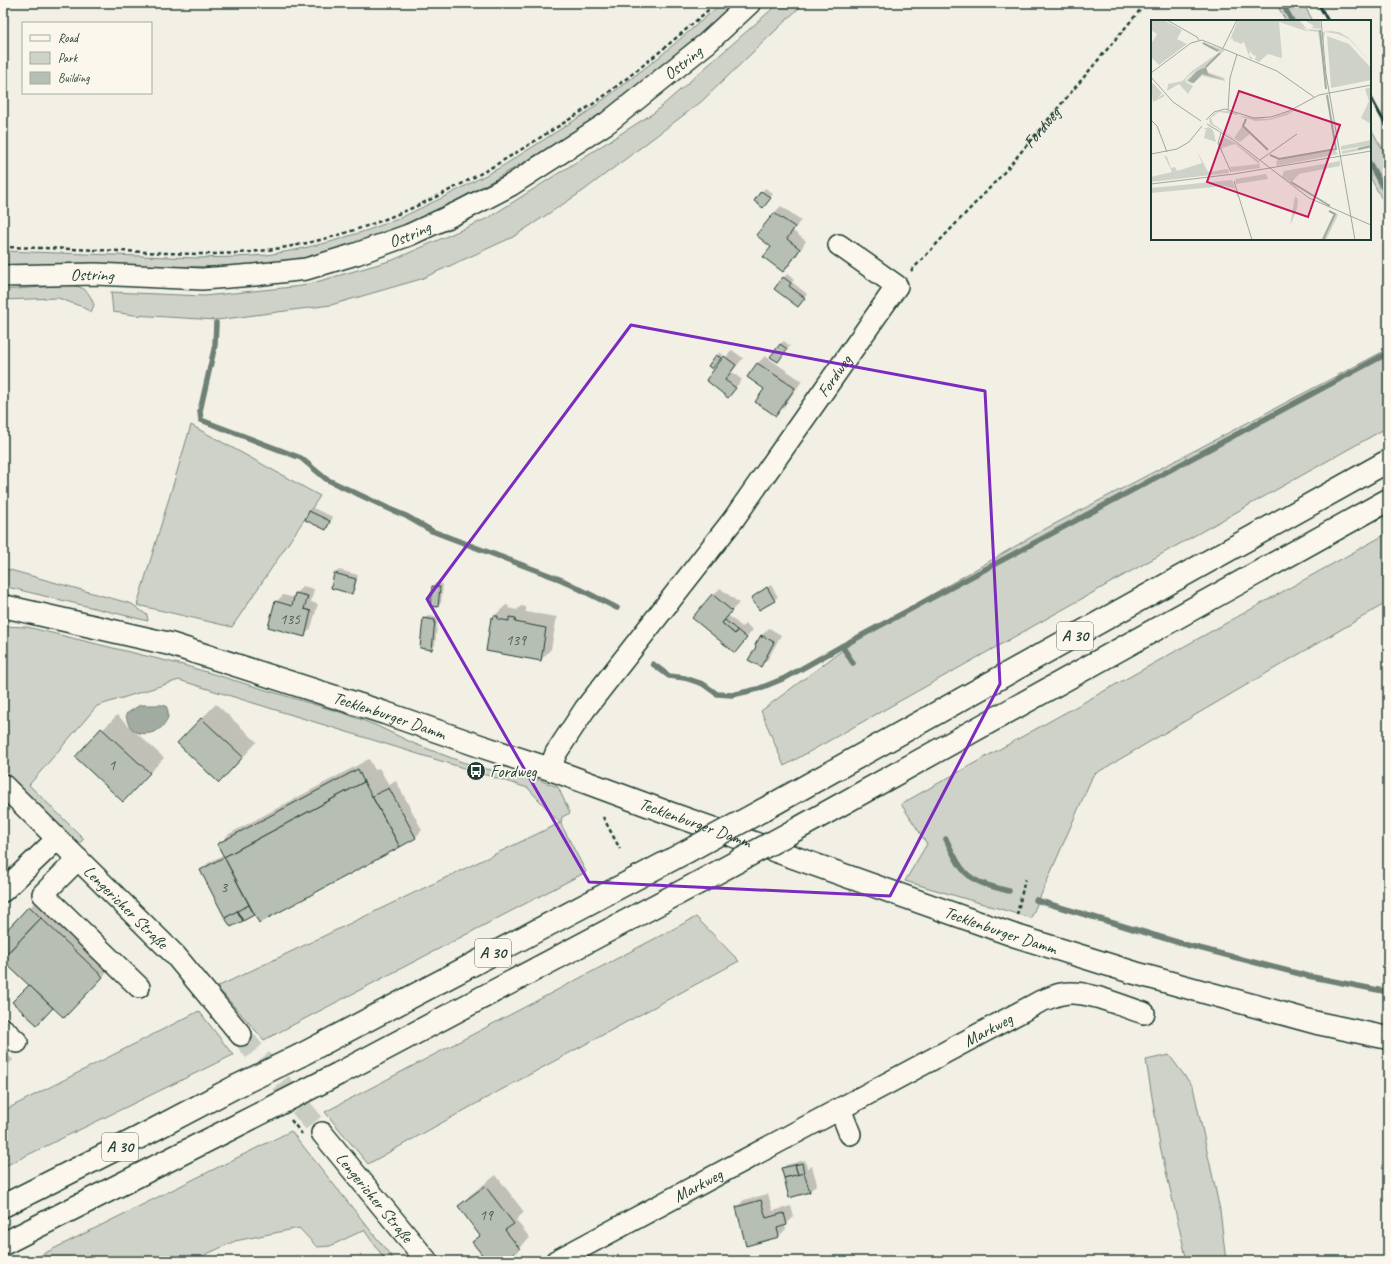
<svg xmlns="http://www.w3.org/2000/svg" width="1391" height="1264" viewBox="0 0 1391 1264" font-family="Caveat,sans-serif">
	<rect width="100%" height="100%" fill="#f2f0e5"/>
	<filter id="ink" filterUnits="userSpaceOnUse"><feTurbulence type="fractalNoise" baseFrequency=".025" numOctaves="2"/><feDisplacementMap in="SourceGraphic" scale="8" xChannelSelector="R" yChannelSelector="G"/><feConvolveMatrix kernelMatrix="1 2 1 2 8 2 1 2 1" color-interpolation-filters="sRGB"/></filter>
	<g filter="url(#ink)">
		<g fill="#cfd2c8" stroke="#77887e">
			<path d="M722,3H736C706,28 677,55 647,79C609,110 567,137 526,161C448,208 363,253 271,263C182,272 92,262 3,266V251L197,258L237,257L267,255L295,250L330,242L368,230L398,219L450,194L501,167L586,113L658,58Z"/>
			<polygon points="779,3 800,3 800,7 701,102 583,191 513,237 421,279 331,305 217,320 134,315 113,312 111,292 204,296 302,286 393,260 488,218 655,112"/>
			<polygon points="1276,3 1303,3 1313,21 1286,21"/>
			<polygon points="1370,127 1388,159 1388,210 1370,177"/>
			<path d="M69,285C85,287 88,290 94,305L91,312L80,306L58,298L3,300V290Z"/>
			<polygon points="1388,349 1388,427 784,766 761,711 864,634 1045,529"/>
			<polygon points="191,425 320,496 232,627 137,605"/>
			<polygon points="1388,533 1388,602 1093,775 1031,918 905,881 927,844 901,804"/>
			<polygon points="3,568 132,604 147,615 148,621 3,586"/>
			<polygon points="3,626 27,627 183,665 346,714 375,725 415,744 462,762 486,769 529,776 555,786 558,787 570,813 562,817 561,824 586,872 264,1040 217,987 560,823 528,788 179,680 97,706 29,785 84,839 78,844 13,785 3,773"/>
			<polygon points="696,917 739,961 490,1096 368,1164 325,1112"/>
			<polygon points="199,1011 233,1055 3,1167 3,1111"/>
			<polygon points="1169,1055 1193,1087 1220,1210 1226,1261 1187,1261 1160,1146 1146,1060"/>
			<polygon points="291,1131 395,1261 386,1261 364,1230 330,1246 317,1247 299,1228 235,1241 192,1261 29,1261"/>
		</g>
		<path fill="#a2aba1" stroke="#6e7f75" d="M140,705H163L166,706C179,730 129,750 126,714Z"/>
		<g fill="#0003">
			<polygon points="765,188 773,194 763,207 755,201"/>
			<polygon points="781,206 801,220 793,231 806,241 796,257 783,271 772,246 774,213"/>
			<polygon points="787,274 794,280 792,282 807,294 801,302 775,288"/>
			<polygon points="784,341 790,346 778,361 780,344"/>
			<polygon points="732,350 743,358 732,372 742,380 728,396 707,380"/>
			<polygon points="720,352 723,355 712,368 709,366"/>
			<polygon points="765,356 802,381 783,408 776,415 765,388 749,377 758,363"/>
			<polygon points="313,508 333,517 329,525 326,528 306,520 310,511"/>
			<polygon points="339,570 358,575 355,589 351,593 332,587 335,573"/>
			<polygon points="436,583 443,584 441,603 437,606 433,586"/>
			<polygon points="771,585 778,597 759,609 752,598"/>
			<polygon points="303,586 314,589 311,602 318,604 311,628 304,636 276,602 283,595 295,598 296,593"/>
			<polygon points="720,588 739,603 728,615 742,627 745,624 753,630 735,652 693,618"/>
			<polygon points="506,605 509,606 508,608 517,610 521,606 526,607 526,612 557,617 551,649 541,660 492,618"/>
			<polygon points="428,616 438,617 435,645 432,649 424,619"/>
			<polygon points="769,628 781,635 768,659 760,666 756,645 762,635"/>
			<polygon points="216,704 257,742 234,767 201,719"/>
			<polygon points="117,715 164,758 123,801 76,757"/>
			<polygon points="369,759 375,770 379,768 389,785 396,781 422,830 415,838 259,921 254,914 231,926 201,870 208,863 223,855 218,845 229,834"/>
			<polygon points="44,893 117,962 78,1002 54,1007 37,1024 30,985 3,959 3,935"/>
			<polygon points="3,1050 13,1060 3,1070"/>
			<polygon points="805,1160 807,1168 812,1166 817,1184 810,1191 790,1196 782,1169 786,1165"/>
			<polygon points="496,1175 524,1212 516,1220 530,1238 519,1248 503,1261 488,1261 474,1242 481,1235 459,1206 470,1195"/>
			<polygon points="768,1194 773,1211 791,1206 794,1217 785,1225 786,1229 779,1236 737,1207 744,1200"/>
		</g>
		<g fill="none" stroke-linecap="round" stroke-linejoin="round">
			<g stroke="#6e7f75" stroke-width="5.5">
				<polyline points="1282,3 1292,21"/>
				<polyline points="1370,164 1388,197"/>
				<polyline points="216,323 215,345 200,411 201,420 301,458 326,479 394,511 406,516 432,531 562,580 617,608"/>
				<polyline points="842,646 853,663"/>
				<polyline points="653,664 669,676 685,678 703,684 717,694 732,695 758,689 785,678 842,646 1388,353"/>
				<path d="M946,839C951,849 957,864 965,872C976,884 994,887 1009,891"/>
				<polyline points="1036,900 1187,945 1308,976 1388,992"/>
			</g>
		</g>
		<g fill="#b7beb3" stroke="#1f3d34">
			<polygon points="761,191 771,198 763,208 754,201"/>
			<polygon points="774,213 795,227 787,239 800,249 789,265 788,265 783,272 763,257 771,247 756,235"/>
			<polygon points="783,277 791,283 789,286 805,298 798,307 774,289"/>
			<polygon points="780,344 787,349 778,362 770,357"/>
			<polygon points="716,355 721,358 712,369 708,366"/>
			<polygon points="724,356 736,365 725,380 736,388 728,398 706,380"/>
			<polygon points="757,363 795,388 776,416 755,402 764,389 747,377"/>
			<polygon points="309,511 330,521 326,530 305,520"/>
			<polygon points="334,573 356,579 352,594 331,588"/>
			<polygon points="432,586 440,587 438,607 430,606"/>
			<polygon points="767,587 775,601 759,610 751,598"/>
			<polygon points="295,593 308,596 304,609 311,611 305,637 268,627 275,601 292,606"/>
			<polygon points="712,594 732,611 722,623 735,634 737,630 747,638 735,653 692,618"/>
			<polygon points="494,616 498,616 498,619 509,621 509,617 516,618 515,622 546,628 541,661 486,651 491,618 493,618"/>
			<polygon points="423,618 435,620 432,650 420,648"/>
			<polygon points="725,620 737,630 735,634 722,623"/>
			<polygon points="761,635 762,638 761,635 774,642 761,667 748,660 756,647 755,645"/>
			<polygon points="201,718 243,757 219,783 177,743"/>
			<polygon points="101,728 150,773 123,802 75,757"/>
			<polygon points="358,769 364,782 224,857 217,844"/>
			<polygon points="364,782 400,847 259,923 224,857"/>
			<polygon points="389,788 416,838 400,847 372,796"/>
			<polygon points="224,857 249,905 225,918 200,870"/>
			<polygon points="249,905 254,915 243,921 237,911"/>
			<polygon points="29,906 41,918 3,958 3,934"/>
			<polygon points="237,911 243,921 231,927 225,918"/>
			<polygon points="41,918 103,977 64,1018 3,961 3,958"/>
			<polygon points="29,985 53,1008 37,1025 12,1002"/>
			<polygon points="802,1163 804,1173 798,1175 795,1165"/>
			<polygon points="795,1165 798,1175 784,1178 781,1168"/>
			<polygon points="804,1173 810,1192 789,1198 784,1178"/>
			<polygon points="485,1186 514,1224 505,1230 520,1249 504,1261 487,1261 472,1242 480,1236 458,1206"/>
			<polygon points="761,1200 766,1218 784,1213 787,1225 777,1228 779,1237 746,1246 736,1207"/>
		</g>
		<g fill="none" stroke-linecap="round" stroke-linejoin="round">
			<polyline stroke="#c8ccc2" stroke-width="21" stroke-dasharray="21 10" stroke-linecap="butt" points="241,1035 322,1133"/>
			<defs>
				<g id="minor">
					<path id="s2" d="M3,276L96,274L202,279L254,275L306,269L356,254L409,235L461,211L511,185L607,123L707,43L750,3"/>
					<path id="s3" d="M550,769L556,753L585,709L733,520L897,286L839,245"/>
					<path id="s4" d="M3,785L175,955L241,1035"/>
					<polyline points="78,859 43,894 139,987"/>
					<polyline points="3,891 57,839"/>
					<polyline points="3,1029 17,1042"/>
					<polyline points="840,1109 850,1134"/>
					<path id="s5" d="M322,1133L427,1261"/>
					<path id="s6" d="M556,1261L1041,1001C1048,999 1055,995 1062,994C1085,989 1121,1006 1144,1013"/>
				</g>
				<g id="major">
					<path id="s7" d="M3,606L170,644L385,713L480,746L550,769L669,813L1013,935L1135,973L1317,1023L1388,1038"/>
				</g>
				<g id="highway">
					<polyline points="763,810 1388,461"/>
					<polyline points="788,834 1388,500"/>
					<polyline points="301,1055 686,852"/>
					<polyline points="338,1074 696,884"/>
					<polyline points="3,1206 138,1138 235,1087"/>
					<polyline points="3,1244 230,1129"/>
				</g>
			</defs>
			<use href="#minor" stroke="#1f3d34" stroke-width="24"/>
			<use href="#major" stroke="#1f3d34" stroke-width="25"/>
			<use href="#highway" stroke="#1f3d34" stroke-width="25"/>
			<g stroke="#1f3d34" stroke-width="2.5" stroke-dasharray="4 3" stroke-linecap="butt">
				<path d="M3,247C50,248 98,250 145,252C185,254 226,256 267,250C367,237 457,191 541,137C565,122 591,107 613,89C648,62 683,33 716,3"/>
				<path id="s1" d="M911,271L1000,177L1146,3"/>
				<polyline points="603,817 620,849"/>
				<polyline points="1017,915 1025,879"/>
				<polyline points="291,1120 302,1134"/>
			</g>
			<use href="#minor" stroke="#fbf7ec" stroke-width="21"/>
			<use href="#major" stroke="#fbf7ec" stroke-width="22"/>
			<use href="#highway" stroke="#fbf7ec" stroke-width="22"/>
			<g stroke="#1f3d34" stroke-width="3">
				<polyline points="1318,3 1328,21"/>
				<polyline points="1370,96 1388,129"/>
			</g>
			<defs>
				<g id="highway-bridge">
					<polyline points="686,852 763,810"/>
					<polyline points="696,884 788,834"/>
					<polyline points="235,1087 301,1055"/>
					<polyline points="230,1129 338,1074"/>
				</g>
			</defs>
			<use href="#highway-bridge" stroke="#1f3d34" stroke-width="25" stroke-linecap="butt"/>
			<use href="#highway-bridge" stroke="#fbf7ec" stroke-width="22"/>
		</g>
	</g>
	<path fill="none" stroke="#7b2cbf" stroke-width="3" stroke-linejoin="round" d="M631,325L985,391L1000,684L890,896L589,882L427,599Z"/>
	<defs>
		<symbol id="bus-disc" viewBox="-11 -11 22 22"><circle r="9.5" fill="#1f3d34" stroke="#fbf7ec"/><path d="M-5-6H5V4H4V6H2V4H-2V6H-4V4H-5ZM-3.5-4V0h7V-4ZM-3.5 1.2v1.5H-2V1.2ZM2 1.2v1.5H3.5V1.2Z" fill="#fff"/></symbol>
	</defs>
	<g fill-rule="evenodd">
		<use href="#bus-disc" x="465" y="760" width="22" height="22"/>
	</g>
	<g text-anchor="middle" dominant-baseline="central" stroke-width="3.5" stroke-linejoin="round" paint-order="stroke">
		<g font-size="15" fill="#455d54">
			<text x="290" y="619">135</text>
			<text x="516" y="640">139</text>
			<text x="112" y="765">1</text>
			<text x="224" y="887">3</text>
			<text x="486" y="1215">19</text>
		</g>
		<g fill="#fbf7ec" stroke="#61756b" stroke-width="1">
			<rect x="1057" y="622" width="36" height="28" rx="3"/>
			<rect x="475" y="939" width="36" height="28" rx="3"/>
			<rect x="102" y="1133" width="36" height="28" rx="3"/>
		</g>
		<g font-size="16" font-weight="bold" fill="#1f3d34">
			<text x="1075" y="636">A 30</text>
			<text x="493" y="953">A 30</text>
			<text x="120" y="1147">A 30</text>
		</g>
		<g font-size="17" fill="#1f3d34" stroke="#fbf7ec">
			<text stroke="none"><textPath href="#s2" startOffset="737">Ostring</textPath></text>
			<text stroke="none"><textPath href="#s1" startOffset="194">Fordweg</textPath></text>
			<text stroke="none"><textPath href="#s2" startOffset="413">Ostring</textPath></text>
			<text stroke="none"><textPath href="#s2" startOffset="89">Ostring</textPath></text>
			<text stroke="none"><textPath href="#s3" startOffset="486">Fordweg</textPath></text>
			<text stroke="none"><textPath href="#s7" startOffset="402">Tecklenburger Damm</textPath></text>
			<text stroke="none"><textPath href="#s7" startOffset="726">Tecklenburger Damm</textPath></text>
			<text stroke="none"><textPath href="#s4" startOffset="173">Lengericher Straße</textPath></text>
			<text stroke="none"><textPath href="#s7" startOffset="1050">Tecklenburger Damm</textPath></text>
			<text stroke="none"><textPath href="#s6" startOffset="490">Markweg</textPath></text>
			<text stroke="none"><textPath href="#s6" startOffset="161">Markweg</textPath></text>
			<text stroke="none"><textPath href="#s5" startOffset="83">Lengericher Straße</textPath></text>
		</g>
		<g font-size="17" fill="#1f3d34" stroke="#fbf7ec" text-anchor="start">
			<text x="490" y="771">Fordweg</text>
		</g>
	</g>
	<g transform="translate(1151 20)">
		<rect width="220" height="220" fill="#f2f0e5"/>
		<path d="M0,0H13L31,10L26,19L36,24L8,45L0,37V24L6,14L0,10ZM87,0H148L156,9L170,10L176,70L167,12L159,11L150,6L158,12L128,2L131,36L126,49L130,38L117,34L108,42L104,40L105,35L103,36L99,31L98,35L102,39H99L93,22L90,24L84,21V23L81,18L79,20ZM153,0H169L170,9L160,8L163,6ZM180,11L188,12L198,18L220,43L198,19L187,14L174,12L172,24L171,12ZM176,16L198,24L220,48V60L180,68ZM49,22L74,30L55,47L57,52L73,58L74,61L51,56L41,64L35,60L48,48L34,59L35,62L42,66L37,74L28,64L16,71L17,64L31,61L41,51L69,32ZM2,63L11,73L6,79L12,74L14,76L2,82L0,65ZM220,67V104L210,98L218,81L214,69ZM146,89L136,95L119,100L104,101L88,96L118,99ZM69,91H77L86,93L87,95L68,92L60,98L62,104L83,118L91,106L99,114L89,122L59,104L64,107L59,104L58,99L62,94ZM58,107L62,110L65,122L53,118L55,109H52ZM71,116L85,123L108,141L109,148L81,152L79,147L108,144L84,124L71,128L72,134L68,124ZM220,120V125L190,130V126ZM220,126V128L191,134V131ZM184,130L187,134L126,146L125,141L135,138ZM46,131L57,152L77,149L78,153L0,162V157L21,152L13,135L16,137L20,148L24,147L26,151L51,143ZM189,141V146L148,154L140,163L131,157L133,151ZM115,154L117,159L85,164L84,159ZM81,160L87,176L86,177L84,169L74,166L0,173V168ZM144,176L147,179L146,189L139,206ZM183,193L187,194L186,197L175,220H170Z" fill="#cfd2c8"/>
		<path d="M55,47L57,54L74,60L51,54L43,63L37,61L46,51Z" fill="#a2aba1"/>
		<path fill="none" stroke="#a2aba1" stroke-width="2" d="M169,10L175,69M52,23L67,31M55,47L69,33M95,99L92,106L117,130M207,129L220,126M119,135L128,139L185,129L176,75M140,162L179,186M172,220L184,194L178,191"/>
		<path fill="none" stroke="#9ea89e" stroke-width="1" d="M16,0L46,17L48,20M170,0L175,54L204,220M72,28L86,0M0,53L40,23L51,20L126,51L163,77M0,57L22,82L50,101M77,90L79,58L86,34M0,100L6,106L16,132M55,100L63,92L74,89L103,98L120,97L138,91L168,75L220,65M56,104L84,121L158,178L220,205M70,113L67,123L80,152M0,134L26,129L38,122L51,106M109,140L146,114M83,161L101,220M0,164L83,154L220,131"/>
		<path fill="#c2185b" fill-opacity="0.15" stroke="#c2185b" stroke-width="2" d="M88,71L189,105L157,197L56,162Z"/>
		<rect width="220" height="220" fill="none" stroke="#1f3d34" stroke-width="2"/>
	</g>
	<rect width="1391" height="1264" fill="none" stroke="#fbf7ec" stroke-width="16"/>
	<rect x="8" y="8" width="1375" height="1248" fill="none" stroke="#1f3d34" stroke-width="1.5" filter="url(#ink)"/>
	<rect x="22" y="22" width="130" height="72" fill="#fbf7ec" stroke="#a3ada2"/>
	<rect x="30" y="35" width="20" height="6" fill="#fbf7ec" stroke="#a3ada2"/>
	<text x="58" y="42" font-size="12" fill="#1f3d34">Road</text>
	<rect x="30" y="52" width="20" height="12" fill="#cfd2c8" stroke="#a3ada2"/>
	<text x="58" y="62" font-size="12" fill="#1f3d34">Park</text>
	<rect x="30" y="72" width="20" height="12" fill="#b7beb3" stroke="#a3ada2"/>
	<text x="58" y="82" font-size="12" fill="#1f3d34">Building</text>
</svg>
